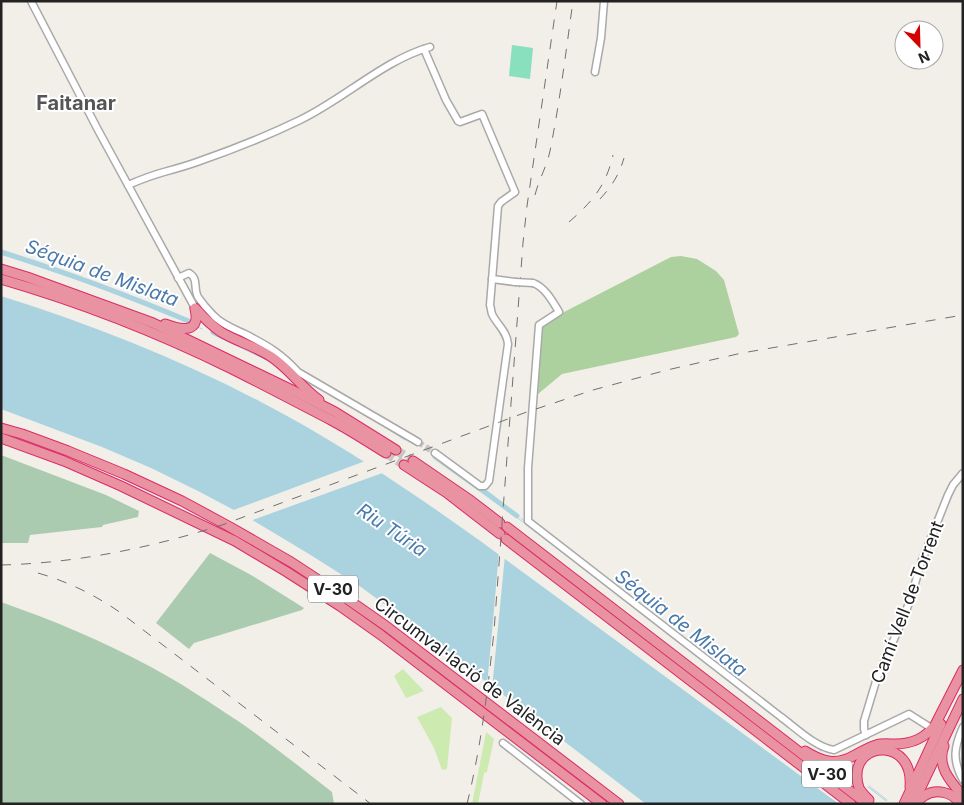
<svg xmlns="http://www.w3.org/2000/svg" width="964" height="805" viewBox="0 0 964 805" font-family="Inter,sans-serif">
	<rect width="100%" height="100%" fill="#f2efe9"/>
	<g fill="#cdebb0">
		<polygon points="403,669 424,691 406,698 394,676"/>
		<polygon points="441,707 452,718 447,769 442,770 434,748 417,717"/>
		<polygon points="486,732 494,739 487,772 484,773 484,774 478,804 472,804"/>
	</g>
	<polygon fill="#add19e" points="681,256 697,259 716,271 724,280 739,334 736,337 562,374 538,394 541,331 544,325 566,311 671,257"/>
	<g fill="#aacbaf">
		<polygon points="1,455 106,495 139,511 138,517 103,525 102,527 30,535 28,543 1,543"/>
		<polygon points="210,553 251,575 304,608 302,610 194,643 189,649 156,623"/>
		<path d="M1,602C52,620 103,641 151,667C181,683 209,702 238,721C270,743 301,768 332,792L334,804H1Z"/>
	</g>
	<polygon fill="#88e0be" points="512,45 533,48 530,79 509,76"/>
	<path fill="#aad3df" d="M1,296C90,324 179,359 261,402C338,442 409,490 479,540L839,804H646L403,618L361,587L309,554L249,518L198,491L151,468L102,447L1,409Z"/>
	<g fill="#f2efe9">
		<polygon points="368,460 385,472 250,521 231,511"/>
		<polygon points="499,551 505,555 492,689 487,685 493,621"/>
	</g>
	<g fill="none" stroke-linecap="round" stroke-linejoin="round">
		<g stroke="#aad3df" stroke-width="1">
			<polyline points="1,254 100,287 189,323"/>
			<polyline points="196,326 202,329"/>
			<polyline points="212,334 271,362"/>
			<polyline points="374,420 405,440"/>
			<polyline points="433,458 516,517"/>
			<polyline points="521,518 525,522"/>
			<polyline points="519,519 685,647"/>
			<polyline points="813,745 821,751"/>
			<polyline points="869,786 887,800"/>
			<polyline points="868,787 886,801"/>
		</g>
		<g stroke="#aad3df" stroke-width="5">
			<path d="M1,252C66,272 129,296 191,322"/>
			<polyline points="213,332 222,336"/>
			<polyline points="477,486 517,516"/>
		</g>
		<polyline stroke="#c8c6c1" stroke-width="6" stroke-dasharray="6 3" stroke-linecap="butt" points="418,442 435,453"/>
		<g stroke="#c8c6c1" stroke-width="9" stroke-dasharray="9 4.5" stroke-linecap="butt">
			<polyline points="396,450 413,461"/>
			<polyline points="386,453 404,465"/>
		</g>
		<defs>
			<g id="minor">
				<polyline points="31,1 98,130 195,308"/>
				<path d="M424,49L446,100L458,121L460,122L482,114L515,192L501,202L498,206L490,305C491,308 491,311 492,314C497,325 507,331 508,344L489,481L485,486H480L435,453"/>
				<polyline points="595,72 601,38 604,1"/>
				<path d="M128,185C140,180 152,175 164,172C175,169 186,166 197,162C232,150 267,136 300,120C344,99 384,60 430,47"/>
				<path d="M178,278L189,273C199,279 193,288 198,297C202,303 208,310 213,315C221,324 234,329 245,334C268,346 281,353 298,372L418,442"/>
				<polyline points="492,279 515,282"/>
				<path d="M533,283C545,287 553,302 559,312L539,325L528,468V521L781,717C796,728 815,747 834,750L909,714L928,726"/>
				<path d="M963,727C954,747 952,760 963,780"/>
				<polyline points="866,735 864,729 864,721 877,678 905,614 912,594 921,563 948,495 953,485 963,473"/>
				<polyline points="503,743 581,804"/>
			</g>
			<g id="highway">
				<polyline points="1,269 27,277 153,323 290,389 335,412 396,450"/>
				<path d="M1,279C80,302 157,332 230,368C264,385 298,403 331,420C350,430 368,442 386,453"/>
				<path d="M195,308C203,317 211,325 221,332C236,341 254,346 270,356C288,367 301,387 319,400"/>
				<path d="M165,324C181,330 201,334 195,309"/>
				<polyline points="1,428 22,434 68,451 124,474 182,501 230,527 291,562 343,596 386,626 619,804"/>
				<polyline points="1,438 64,461 121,486 235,541 287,572 340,606 381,635 602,804"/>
				<polyline points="413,461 470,500 500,523"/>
				<polyline points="404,465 447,493 500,534"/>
				<polyline points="507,527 867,804"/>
				<polyline points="506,539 851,804"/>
				<path d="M944,746C936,766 951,782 963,796"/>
				<path d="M805,751C823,762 836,766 855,755C862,751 869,747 876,745C882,743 889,744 895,744C913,744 925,738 935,725L963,670"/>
				<path d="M869,800C866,797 862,793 859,788C858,785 857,781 857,777C855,741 914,738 910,787"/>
				<polyline points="904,804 941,724"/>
				<polyline points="913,804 963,699"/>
				<path d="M915,804C918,801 921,798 924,796C936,788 953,792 960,804"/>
			</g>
		</defs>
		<use href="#minor" stroke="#a9a9a9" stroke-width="9"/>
		<use href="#highway" stroke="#dc2a67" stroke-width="11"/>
		<use href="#minor" stroke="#fff" stroke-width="6"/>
		<use href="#highway" stroke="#e892a2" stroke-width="9"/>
		<g stroke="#707070" stroke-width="1" stroke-dasharray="10 10" stroke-linecap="butt">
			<path d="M535,195C539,179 547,166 550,151C560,101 566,51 573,1"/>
			<path d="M600,199C612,186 619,175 624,158"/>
			<path d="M569,222C592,202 606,186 613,155"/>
			<path d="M1,565C77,563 150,548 222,525L524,413L593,390L667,370L742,353L963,315"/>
			<path d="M38,573C69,582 95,595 121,613L371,804"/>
			<path d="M467,804C481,747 488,689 494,631L523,243L527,206L557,1"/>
		</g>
		<defs>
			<polyline id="minor-bridge" points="515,282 533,283"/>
		</defs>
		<use href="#minor-bridge" stroke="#a9a9a9" stroke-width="9" stroke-linecap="butt"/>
		<use href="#minor-bridge" stroke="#fff" stroke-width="6"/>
	</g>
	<g text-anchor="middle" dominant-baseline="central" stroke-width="4" stroke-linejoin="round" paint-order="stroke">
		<g fill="#fff" stroke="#646464" stroke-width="1">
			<rect x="308" y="575.5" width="50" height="27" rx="4"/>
			<rect x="802" y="760.5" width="50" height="27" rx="4"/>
		</g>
		<g font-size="16" font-weight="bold" fill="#222">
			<text x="333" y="589">V-30</text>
			<text x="827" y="774">V-30</text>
		</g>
		<g font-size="18" fill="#222" stroke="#fff">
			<text transform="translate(907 602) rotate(-69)">Camí Vell de Torrent</text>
			<text transform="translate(470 671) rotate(37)">Circumval·lació de València</text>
		</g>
		<g font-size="19" font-style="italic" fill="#4a7aab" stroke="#fff">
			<text transform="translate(102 273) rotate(20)">Séquia de Mislata</text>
			<text transform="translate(392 530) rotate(34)">Riu Túria</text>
			<text transform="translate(681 623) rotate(38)">Séquia de Mislata</text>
		</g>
		<g font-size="20" font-weight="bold" fill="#555" stroke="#fff">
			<text x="76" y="103">Faitanar</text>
		</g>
	</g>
	<rect width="964" height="805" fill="none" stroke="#222222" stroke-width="5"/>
	<g transform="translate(919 45) rotate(157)"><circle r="24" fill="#ffffff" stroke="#a7a7a7"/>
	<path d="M0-4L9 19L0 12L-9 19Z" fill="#d40000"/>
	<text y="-8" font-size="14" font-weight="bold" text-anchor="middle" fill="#222222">N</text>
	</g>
</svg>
